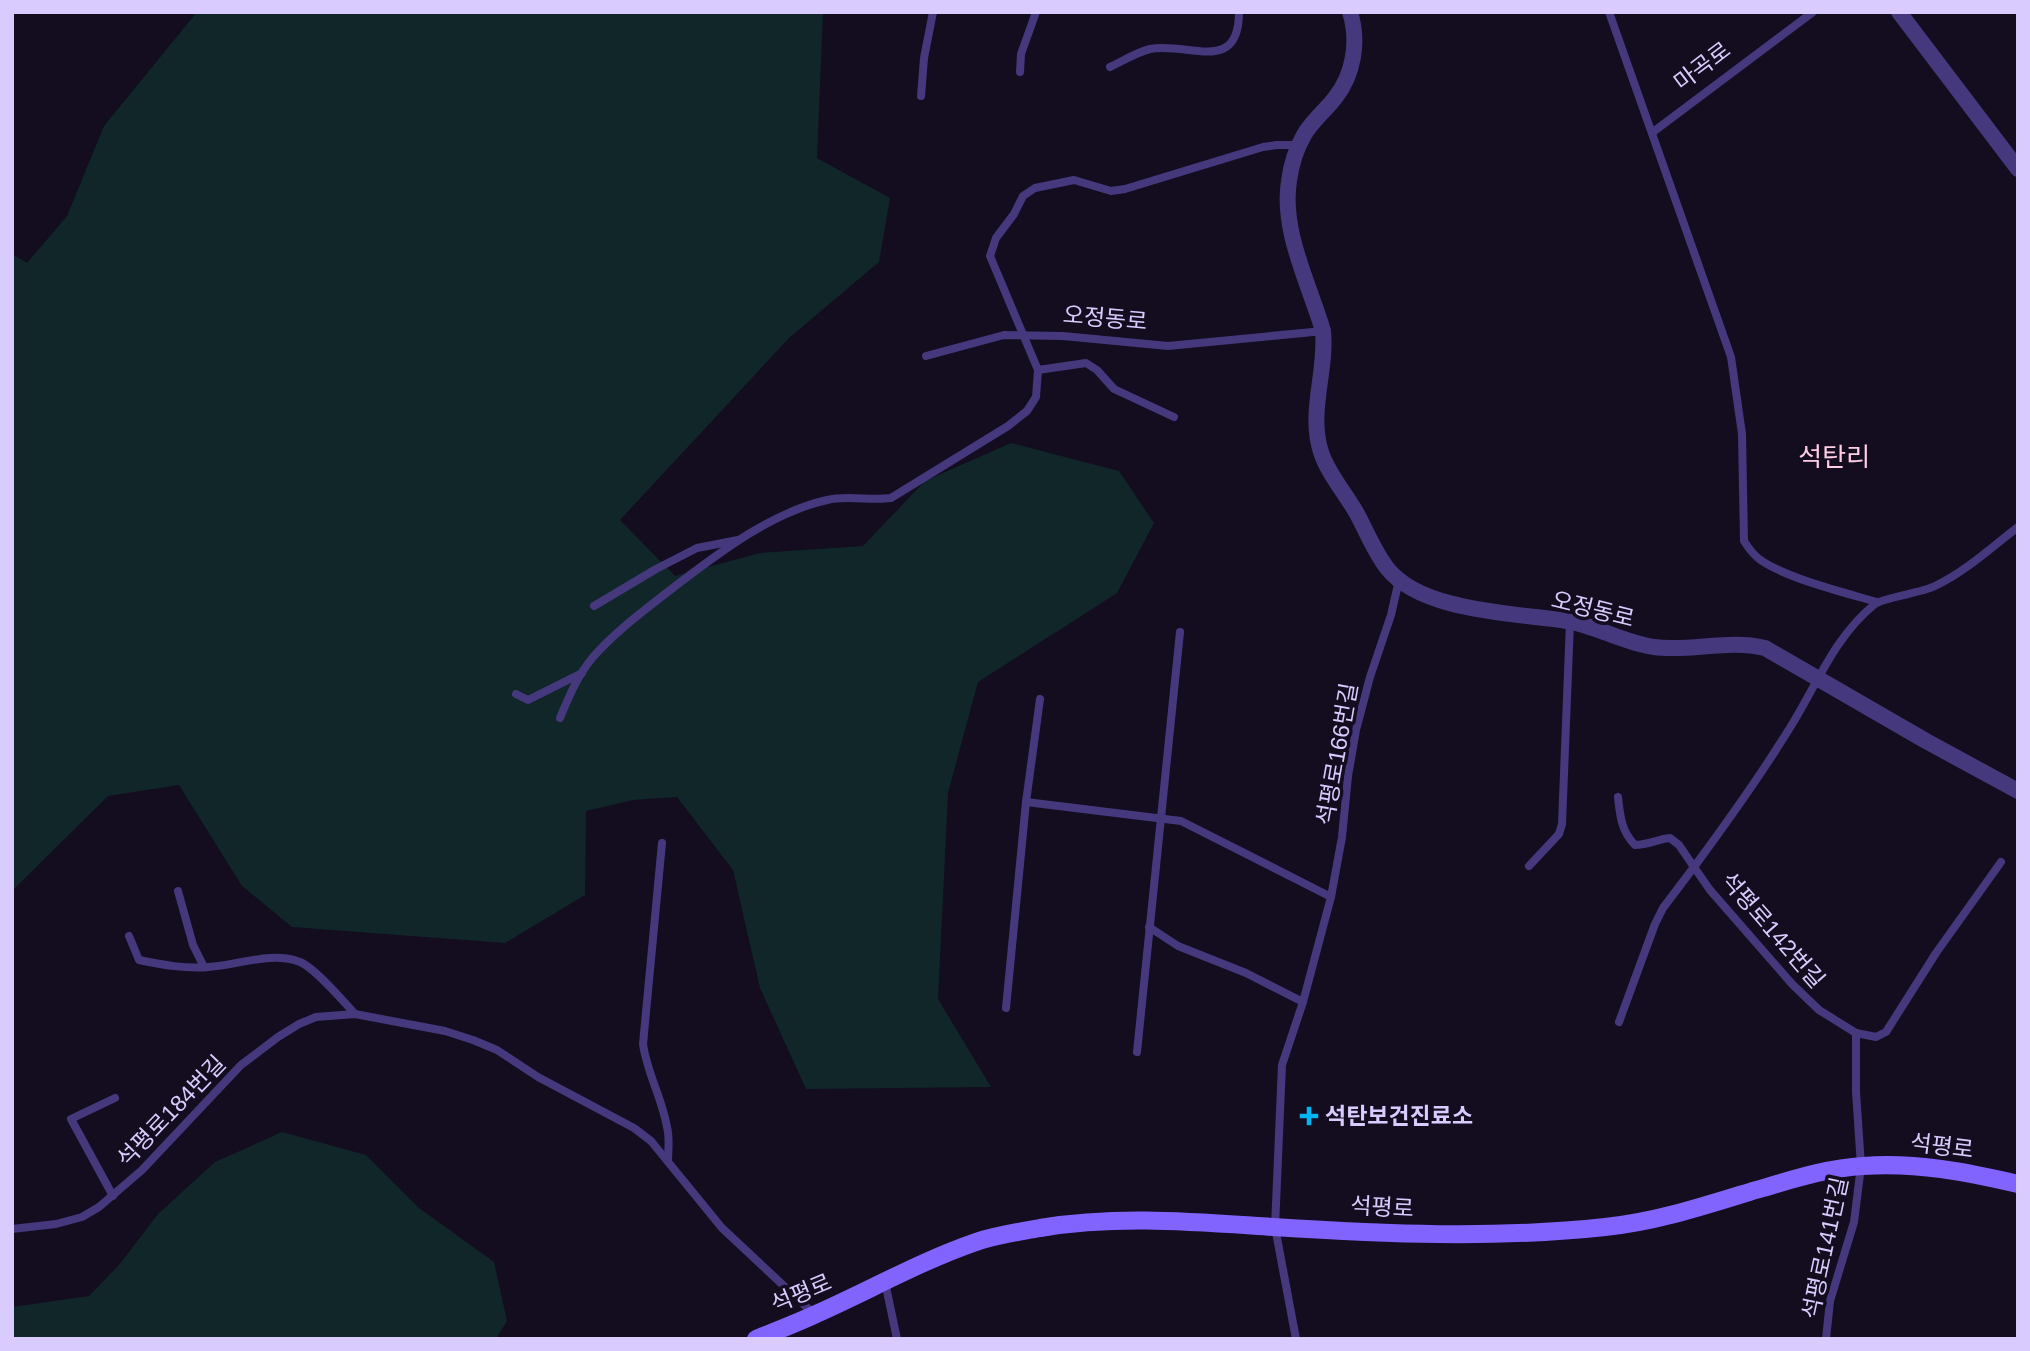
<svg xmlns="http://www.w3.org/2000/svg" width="2030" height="1351" viewBox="0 0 2030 1351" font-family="Helvetica,'Noto Sans KR',sans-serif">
	<rect width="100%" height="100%" fill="#130d1f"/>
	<g fill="#102629">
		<polygon points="197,12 823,12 817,158 890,198 879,262 789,338 620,520 675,576 760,553 863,546 925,481 1011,443 1119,471 1154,523 1117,593 978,682 948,793 938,999 991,1087 806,1089 760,988 733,870 677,797 633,800 586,811 585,895 505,943 292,927 242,886 179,785 108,796 12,891 12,254 27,263 67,216 104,126"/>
		<polygon points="282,1132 366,1155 419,1208 494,1262 507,1321 496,1339 12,1339 12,1307 89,1296 119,1265 158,1214 215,1162"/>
	</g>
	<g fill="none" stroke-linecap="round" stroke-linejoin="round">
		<g stroke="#46387d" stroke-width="8">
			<path d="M1609,12L1731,357L1742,434L1744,541C1749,549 1754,556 1762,561C1789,579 1846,593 1877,602"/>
			<path d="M1110,67C1123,61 1137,52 1150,49C1187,41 1239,76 1239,12"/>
			<polyline points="1020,72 1021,54 1036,12"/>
			<polyline points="921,96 924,58 933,12"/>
			<polyline points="1653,132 1813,12"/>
			<polyline points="926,356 1004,335 1063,336 1168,346 1323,331"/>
			<polyline points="1038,370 1086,363 1097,370 1114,389 1174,417"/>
			<polyline points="594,606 656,569 697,548 738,540"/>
			<polyline points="516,694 528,700 582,673"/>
			<polyline points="1040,699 1026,802 1181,821 1331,897"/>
			<path d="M560,718C569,696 578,675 593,657C617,630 646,609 674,587C719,553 770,513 827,500C848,495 870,501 891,498L1008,426L1027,411L1036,397L1038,370L990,256L996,238L1014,214L1023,196L1035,188L1074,180L1111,191L1125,189L1263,147L1277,145H1299"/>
			<path d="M1618,797C1620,815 1621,831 1635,845C1648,845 1658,839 1670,838L1679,845L1694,867L1663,908L1655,924L1619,1022"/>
			<path d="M662,843L643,1044C647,1073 662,1098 667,1127C670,1138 668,1150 668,1161"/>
			<polyline points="1529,866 1559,834 1562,824 1570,622"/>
			<polyline points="178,891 193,945 204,967"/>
			<polyline points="1149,927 1178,946 1246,973 1303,1002"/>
			<path d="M129,936L139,960C163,965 185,969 209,967C238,965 272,951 300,962C315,968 343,1001 355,1014"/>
			<polyline points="1006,1008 1026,802"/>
			<polyline points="1856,1033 1876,1037 1886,1032 1936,953 2001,862"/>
			<polyline points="1137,1052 1180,632"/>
			<polyline points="113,1196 71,1119 115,1098"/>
			<polyline points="12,1229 56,1224 82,1217 99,1207 142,1170 241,1065 278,1037 299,1024 316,1017 355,1014 445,1031 473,1040 497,1050 538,1077 634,1128 651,1141 722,1228 815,1315"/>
			<polyline points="885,1282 897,1339"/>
			<polyline points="1296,1339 1275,1227 1282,1065 1303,1002 1331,897 1342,837 1348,776 1356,730 1370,677 1391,615 1399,580"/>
			<path d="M1826,1339L1830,1301L1854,1222L1861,1166L1856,1092V1033L1819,1010L1792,984L1710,890L1694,867C1728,821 1761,775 1791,726C1817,684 1835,636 1875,604C1882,598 1921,593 1935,586C1965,572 1992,547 2018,527"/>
		</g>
		<g stroke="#46387d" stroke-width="16">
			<path d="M1350,12C1359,41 1354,74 1335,98C1325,111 1312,121 1304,135C1296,149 1291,165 1289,181C1281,231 1309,283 1323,331C1327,371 1308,412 1321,452C1327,472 1345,493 1356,512C1366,530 1374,551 1387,568C1421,612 1516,613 1567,621C1597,626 1624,643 1654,647C1691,652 1728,639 1765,648L1926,741L2018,791"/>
			<polyline points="1899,12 2018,169"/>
		</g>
		<path stroke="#8064fd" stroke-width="18" d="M756,1339C776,1331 797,1323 816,1314C870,1290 921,1261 976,1242C996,1235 1019,1232 1040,1228C1118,1215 1195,1222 1273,1227C1383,1234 1495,1239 1605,1227C1656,1222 1707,1205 1756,1190C1791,1180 1827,1168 1863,1166C1916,1162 1967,1172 2018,1184"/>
	</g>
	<path fill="#03b4f2" stroke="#130d1f" stroke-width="2.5" d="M1305.5 1105.5h7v7h7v7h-7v7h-7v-7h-7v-7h7z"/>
	<g text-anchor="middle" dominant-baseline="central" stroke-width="7" stroke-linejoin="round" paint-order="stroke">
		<g font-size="23" fill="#d9cbfe" stroke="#130d1f">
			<text transform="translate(1702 66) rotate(-37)">마곡로</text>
			<text transform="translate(1105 318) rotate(5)">오정동로</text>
			<text transform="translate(1593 609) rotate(14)">오정동로</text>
			<text transform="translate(1337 754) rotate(-80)">석평로166번길</text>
			<text transform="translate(1773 930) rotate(49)">석평로142번길</text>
			<text transform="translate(171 1111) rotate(-46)">석평로184번길</text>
			<text transform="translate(1942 1146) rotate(7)">석평로</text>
			<text transform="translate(1382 1207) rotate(3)">석평로</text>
			<text transform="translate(1825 1248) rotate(-78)">석평로141번길</text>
			<text transform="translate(801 1293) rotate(-23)">석평로</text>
		</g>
		<g font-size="23" font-weight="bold" fill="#d9cbfe" stroke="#130d1f" text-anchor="start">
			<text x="1325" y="1116">석탄보건진료소</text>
		</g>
		<g font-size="26" fill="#fecde4" stroke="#130d1f">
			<text x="1834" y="457">석탄리</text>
		</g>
	</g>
	<rect width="2030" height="1351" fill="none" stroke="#d9cbfe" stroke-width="28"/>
</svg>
